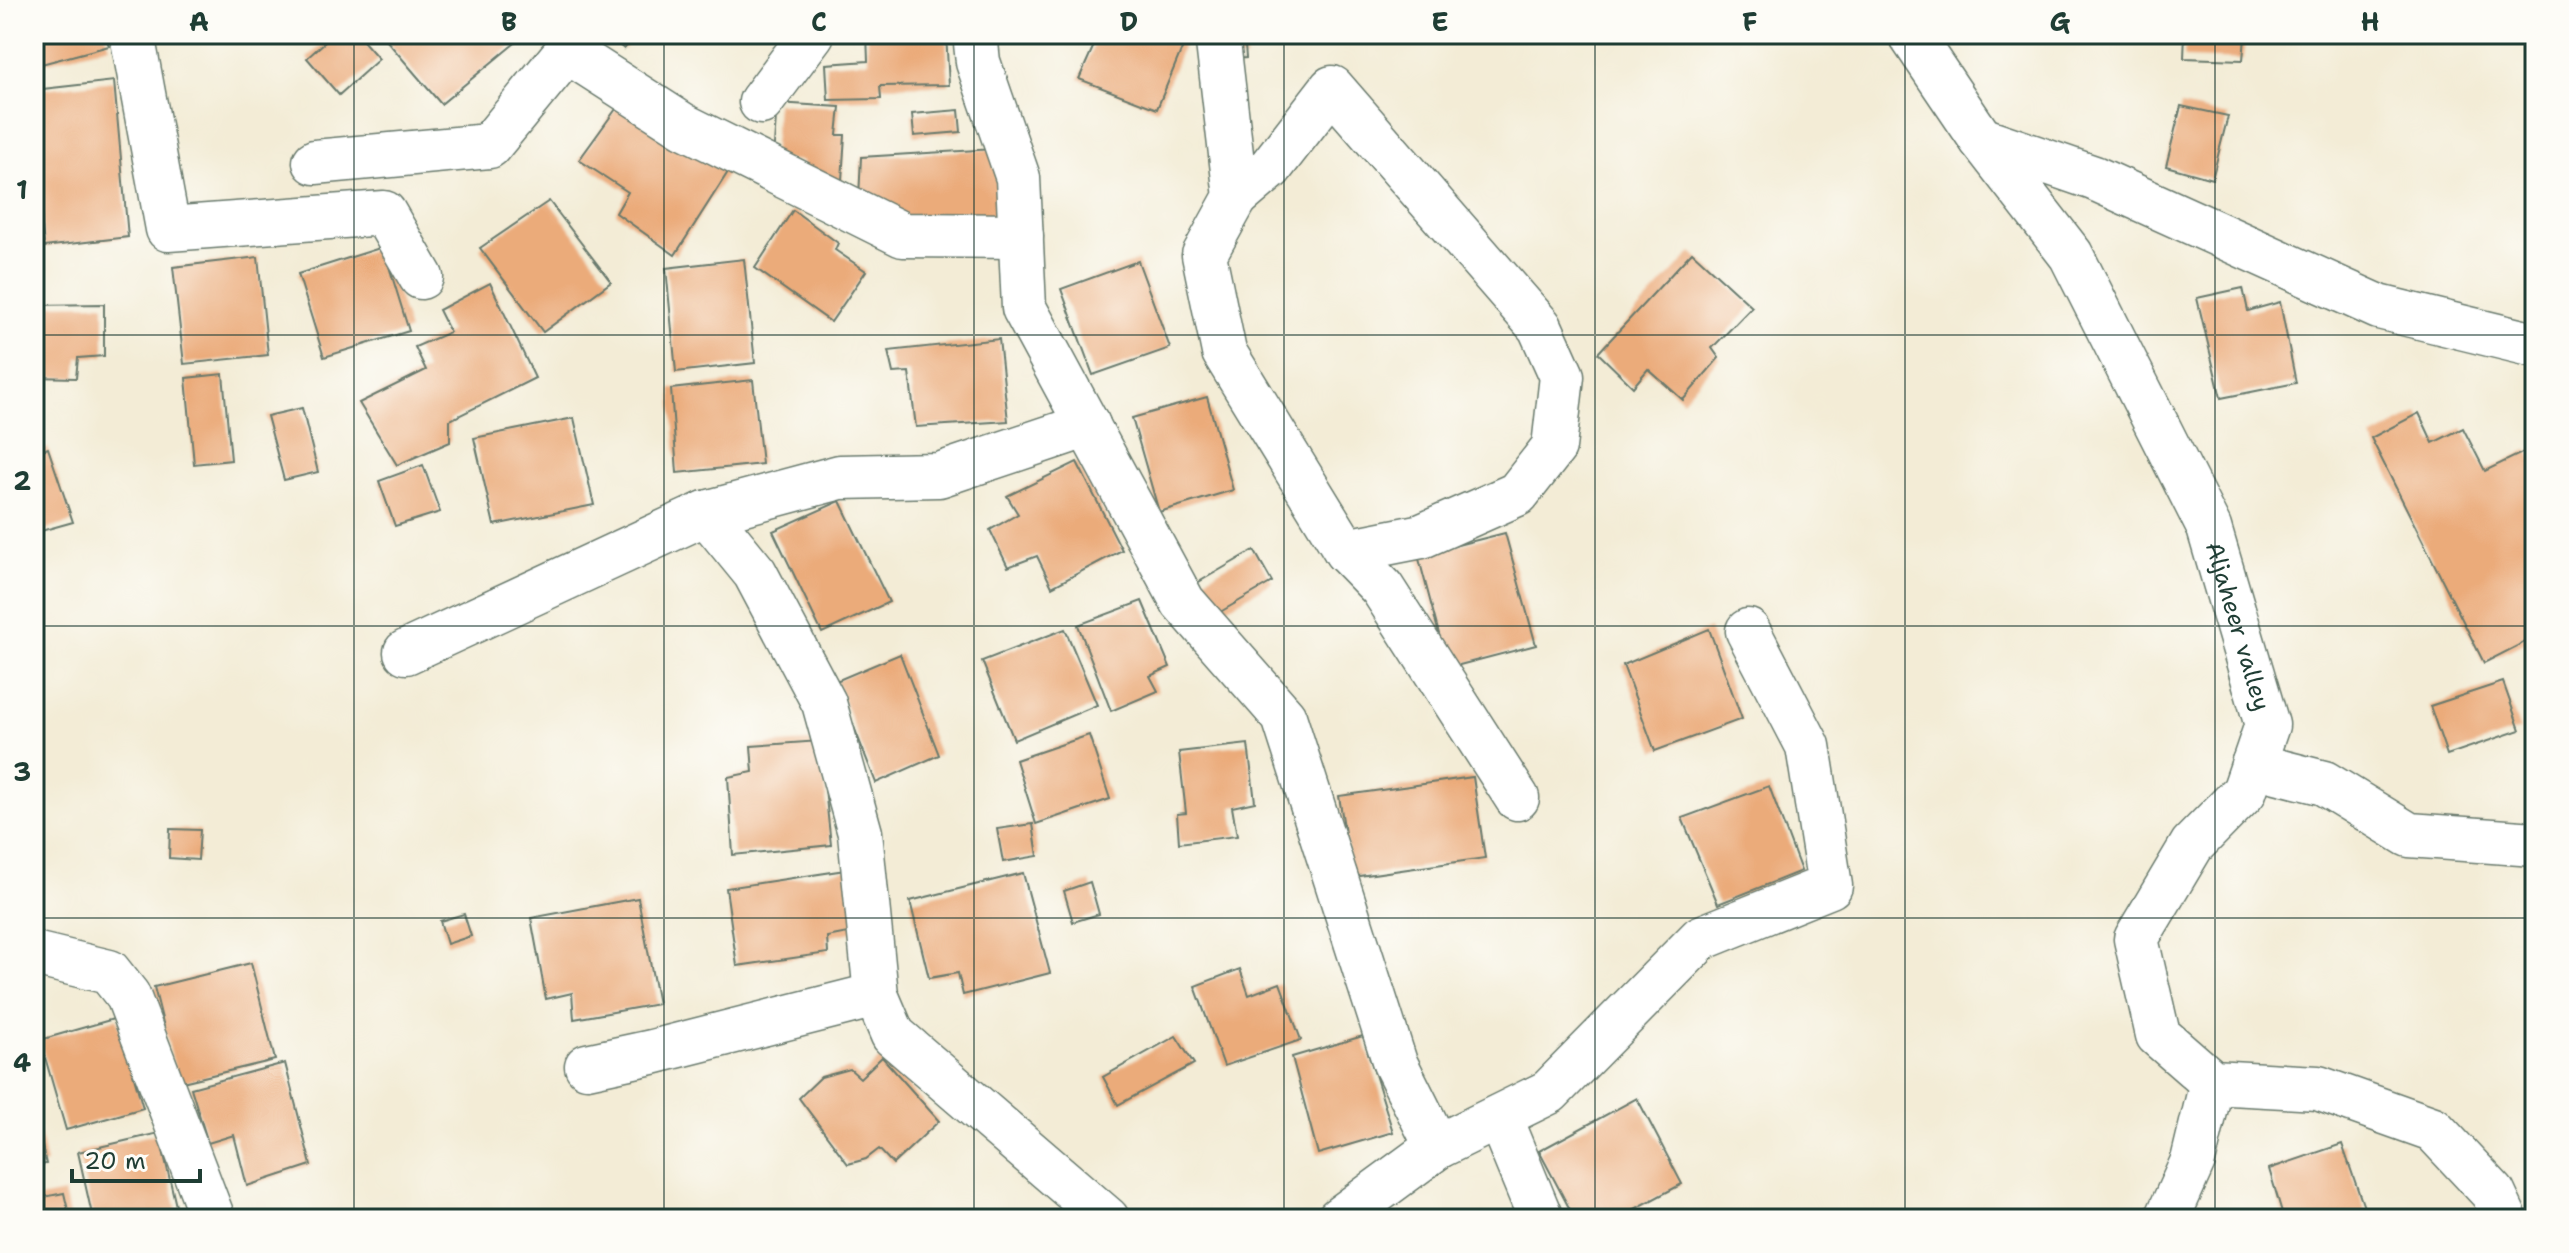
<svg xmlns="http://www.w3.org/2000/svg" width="2569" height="1253" viewBox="0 0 2569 1253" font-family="'Shantell Sans',sans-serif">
	<rect width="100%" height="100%" fill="#fdfcf7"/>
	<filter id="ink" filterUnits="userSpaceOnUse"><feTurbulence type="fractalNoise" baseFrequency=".0125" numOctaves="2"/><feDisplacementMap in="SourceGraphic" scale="16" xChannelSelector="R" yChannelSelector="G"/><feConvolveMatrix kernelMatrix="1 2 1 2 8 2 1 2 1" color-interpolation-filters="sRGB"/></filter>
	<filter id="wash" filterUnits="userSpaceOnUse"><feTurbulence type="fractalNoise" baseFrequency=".006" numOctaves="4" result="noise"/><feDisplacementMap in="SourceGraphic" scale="32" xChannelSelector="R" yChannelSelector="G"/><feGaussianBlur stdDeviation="1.8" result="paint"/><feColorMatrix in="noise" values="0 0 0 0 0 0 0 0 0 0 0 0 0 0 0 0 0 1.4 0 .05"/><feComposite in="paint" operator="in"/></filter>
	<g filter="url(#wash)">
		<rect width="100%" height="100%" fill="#f3ecd6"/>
		<g id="blocks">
			<g fill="#ebab7a">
				<polygon points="34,34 105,34 109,46 34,66"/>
				<polygon points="334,34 357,34 379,59 339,95 307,58"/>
				<polygon points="381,34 526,34 441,104"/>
				<polygon points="606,34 637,34 624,49"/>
				<polygon points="867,34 946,34 949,85 880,86 881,99 828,100 826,64 868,61"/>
				<polygon points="1099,34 1188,34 1157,109 1079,79"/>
				<polygon points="1235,34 1244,34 1246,58 1236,59"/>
				<polygon points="2185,34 2252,34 2252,36 2245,37 2243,60 2184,58"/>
				<polygon points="114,81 128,237 44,247 34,136 34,90"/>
				<polygon points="621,102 728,172 675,255 616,213 628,192 579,160"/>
				<polygon points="777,103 840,107 837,135 845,135 842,180 802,178 803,161 773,159"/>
				<polygon points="2181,106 2228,116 2212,179 2166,166"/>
				<polygon points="959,110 961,132 914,136 912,114"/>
				<polygon points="994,149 1000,223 919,223 859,198 861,157"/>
				<polygon points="549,201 611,282 543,332 480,248"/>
				<polygon points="793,210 838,243 835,250 866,271 831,322 755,268"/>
				<polygon points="383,247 409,331 324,357 298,274"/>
				<polygon points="1692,252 1752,307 1712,348 1719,358 1683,400 1648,369 1633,387 1598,353"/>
				<polygon points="258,257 268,355 184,364 173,267"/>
				<polygon points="744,259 755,363 676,372 666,268"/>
				<polygon points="1138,261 1170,348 1093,375 1061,289"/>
				<polygon points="490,283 535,378 450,420 450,442 397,465 359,403 426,370 415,347 450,332 439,310"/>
				<polygon points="2243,288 2248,311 2280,302 2296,383 2221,398 2197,298"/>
				<polygon points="104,304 104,356 78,358 76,378 34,377 34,305"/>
				<polygon points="999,339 1008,421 916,427 909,372 893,373 888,351"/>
				<polygon points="223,374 231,460 194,464 186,378"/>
				<polygon points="753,380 762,464 677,473 671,389"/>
				<polygon points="1207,397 1233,490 1159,512 1132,418"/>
				<polygon points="302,408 318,472 284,480 267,416"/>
				<polygon points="2419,413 2433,443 2463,428 2485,471 2528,450 2535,465 2535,637 2484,663 2371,438"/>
				<polygon points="574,418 594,505 494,525 474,438"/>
				<polygon points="48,448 73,522 34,533 34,453"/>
				<polygon points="1077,462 1122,550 1052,587 1037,556 1008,567 990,530 1018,514 1007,496"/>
				<polygon points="423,465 440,512 395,526 379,481"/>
				<polygon points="840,501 889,602 822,633 773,531"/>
				<polygon points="1505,533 1536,645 1448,668 1418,555"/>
				<polygon points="1254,550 1272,582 1215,615 1197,583"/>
				<polygon points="1142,601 1170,667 1150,676 1158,691 1111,711 1078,625"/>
				<polygon points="1065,629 1097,705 1014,740 982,661"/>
				<polygon points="1709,629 1742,719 1655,751 1623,665"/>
				<polygon points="900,654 939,755 876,783 836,681"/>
				<polygon points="2503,682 2520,730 2447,755 2430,706"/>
				<polygon points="1089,735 1110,799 1036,824 1016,760"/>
				<polygon points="820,741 831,845 733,855 728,777 753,772 751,746"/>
				<polygon points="1248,744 1255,802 1232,807 1237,836 1179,843 1177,814 1186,813 1179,752"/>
				<polygon points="1473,777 1485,858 1352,877 1339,796"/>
				<polygon points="1769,786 1801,871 1718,904 1682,818"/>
				<polygon points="1033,824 1038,856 1003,862 997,829"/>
				<polygon points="170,829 200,830 198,860 169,858"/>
				<polygon points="852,869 863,930 827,937 828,953 737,966 726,888"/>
				<polygon points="1023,873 1050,973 963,995 958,973 929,978 910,901"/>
				<polygon points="1090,882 1099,914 1073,922 1064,891"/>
				<polygon points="638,898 658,1004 574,1019 572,993 546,999 531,918"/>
				<polygon points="464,914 471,936 447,944 440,921"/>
				<polygon points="251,963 275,1060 178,1083 154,987"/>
				<polygon points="1240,969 1249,995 1280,983 1301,1040 1224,1066 1195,986"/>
				<polygon points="117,1018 143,1108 66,1130 40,1040"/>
				<polygon points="1176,1036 1194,1064 1118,1105 1103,1077"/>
				<polygon points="1363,1036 1393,1132 1318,1154 1292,1057"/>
				<polygon points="882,1057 939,1121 893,1164 879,1149 866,1159 848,1164 799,1098 821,1077 850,1069 860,1078"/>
				<polygon points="285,1063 311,1165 247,1186 234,1135 208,1143 191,1088"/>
				<polygon points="1637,1098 1682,1184 1616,1219 1575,1219 1539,1151"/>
				<polygon points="34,1109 46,1164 34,1166"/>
				<polygon points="159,1133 179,1219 93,1219 78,1152"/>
				<polygon points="2342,1144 2368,1219 2284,1219 2269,1169"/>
				<polygon points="64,1193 70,1219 34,1219 34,1199"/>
			</g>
		</g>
	</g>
	<g filter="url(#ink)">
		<use href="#blocks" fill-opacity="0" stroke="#697a6d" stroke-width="2"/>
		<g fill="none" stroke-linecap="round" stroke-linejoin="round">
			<defs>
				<g id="minor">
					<polyline points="132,34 168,229 384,213 421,277"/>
					<polyline points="975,34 978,62 1018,178 1024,308 1183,602 1284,717 1395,1063 1437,1147"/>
					<polyline points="1217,34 1236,197 1204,255 1224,352 1346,551 1382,588 1517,798"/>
					<path id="s1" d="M1910,34L1981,139L2071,255L2209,528L2267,725L2244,792L2192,845L2136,939L2158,1035L2212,1082L2318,1088L2433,1129L2493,1193L2505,1219"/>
					<polyline points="761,102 812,34"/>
					<polyline points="1981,139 2094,178 2379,307 2535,345"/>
					<polyline points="315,162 489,146 567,51 684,126 903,235 1021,236"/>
					<polyline points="1236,197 1270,168 1332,88 1540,327 1562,376 1554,447 1517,494 1422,536 1346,551"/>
					<polyline points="706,513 755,573 824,703 860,833 876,995 893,1035 1107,1219"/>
					<polyline points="406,652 706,513 840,477 939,475 1088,425"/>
					<polyline points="2253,765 2324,783 2409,835 2535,844"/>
					<polyline points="34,954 109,972 128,996 213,1219"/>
					<polyline points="587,1066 652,1052 876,995"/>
					<polyline points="1499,1117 1541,1219"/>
					<polyline points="1339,1219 1437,1147 1549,1092 1701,938 1830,886 1808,746 1748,631"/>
					<polyline points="2167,1219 2193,1161 2212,1082"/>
				</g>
			</defs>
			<use href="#minor" stroke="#697a6d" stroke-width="47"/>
			<use href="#minor" stroke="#fff" stroke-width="44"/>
		</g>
	</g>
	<path fill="none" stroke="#1f3d34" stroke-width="2" stroke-opacity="0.55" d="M354,34V1219M664,34V1219M974,34V1219M1284,34V1219M1595,34V1219M1905,34V1219M2215,34V1219M34,335H2535M34,626H2535M34,918H2535"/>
	<g text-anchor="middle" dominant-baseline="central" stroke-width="7" stroke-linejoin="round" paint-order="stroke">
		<g font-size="24" fill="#1f3d34" stroke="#fdfcf7">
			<text stroke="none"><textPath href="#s1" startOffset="682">Aljaheer valley</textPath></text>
		</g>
	</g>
	<rect width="2569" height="1253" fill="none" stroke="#fdfcf7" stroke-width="88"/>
	<path d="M72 1169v12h128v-12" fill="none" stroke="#1f3d34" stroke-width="4"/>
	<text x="84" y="1169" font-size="24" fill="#1f3d34" stroke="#fdfcf7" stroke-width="6" paint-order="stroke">20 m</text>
	<rect x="44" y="44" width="2481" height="1165" fill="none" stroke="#1f3d34" stroke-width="3"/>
	<g font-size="26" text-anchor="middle" font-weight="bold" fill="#1f3d34">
		<text x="199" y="31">A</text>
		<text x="509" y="31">B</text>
		<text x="819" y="31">C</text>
		<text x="1129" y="31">D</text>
		<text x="1440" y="31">E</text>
		<text x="1750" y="31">F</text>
		<text x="2060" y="31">G</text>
		<text x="2370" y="31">H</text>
		<text x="22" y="199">1</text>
		<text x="22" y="490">2</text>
		<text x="22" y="781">3</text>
		<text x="22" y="1072">4</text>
	</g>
</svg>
